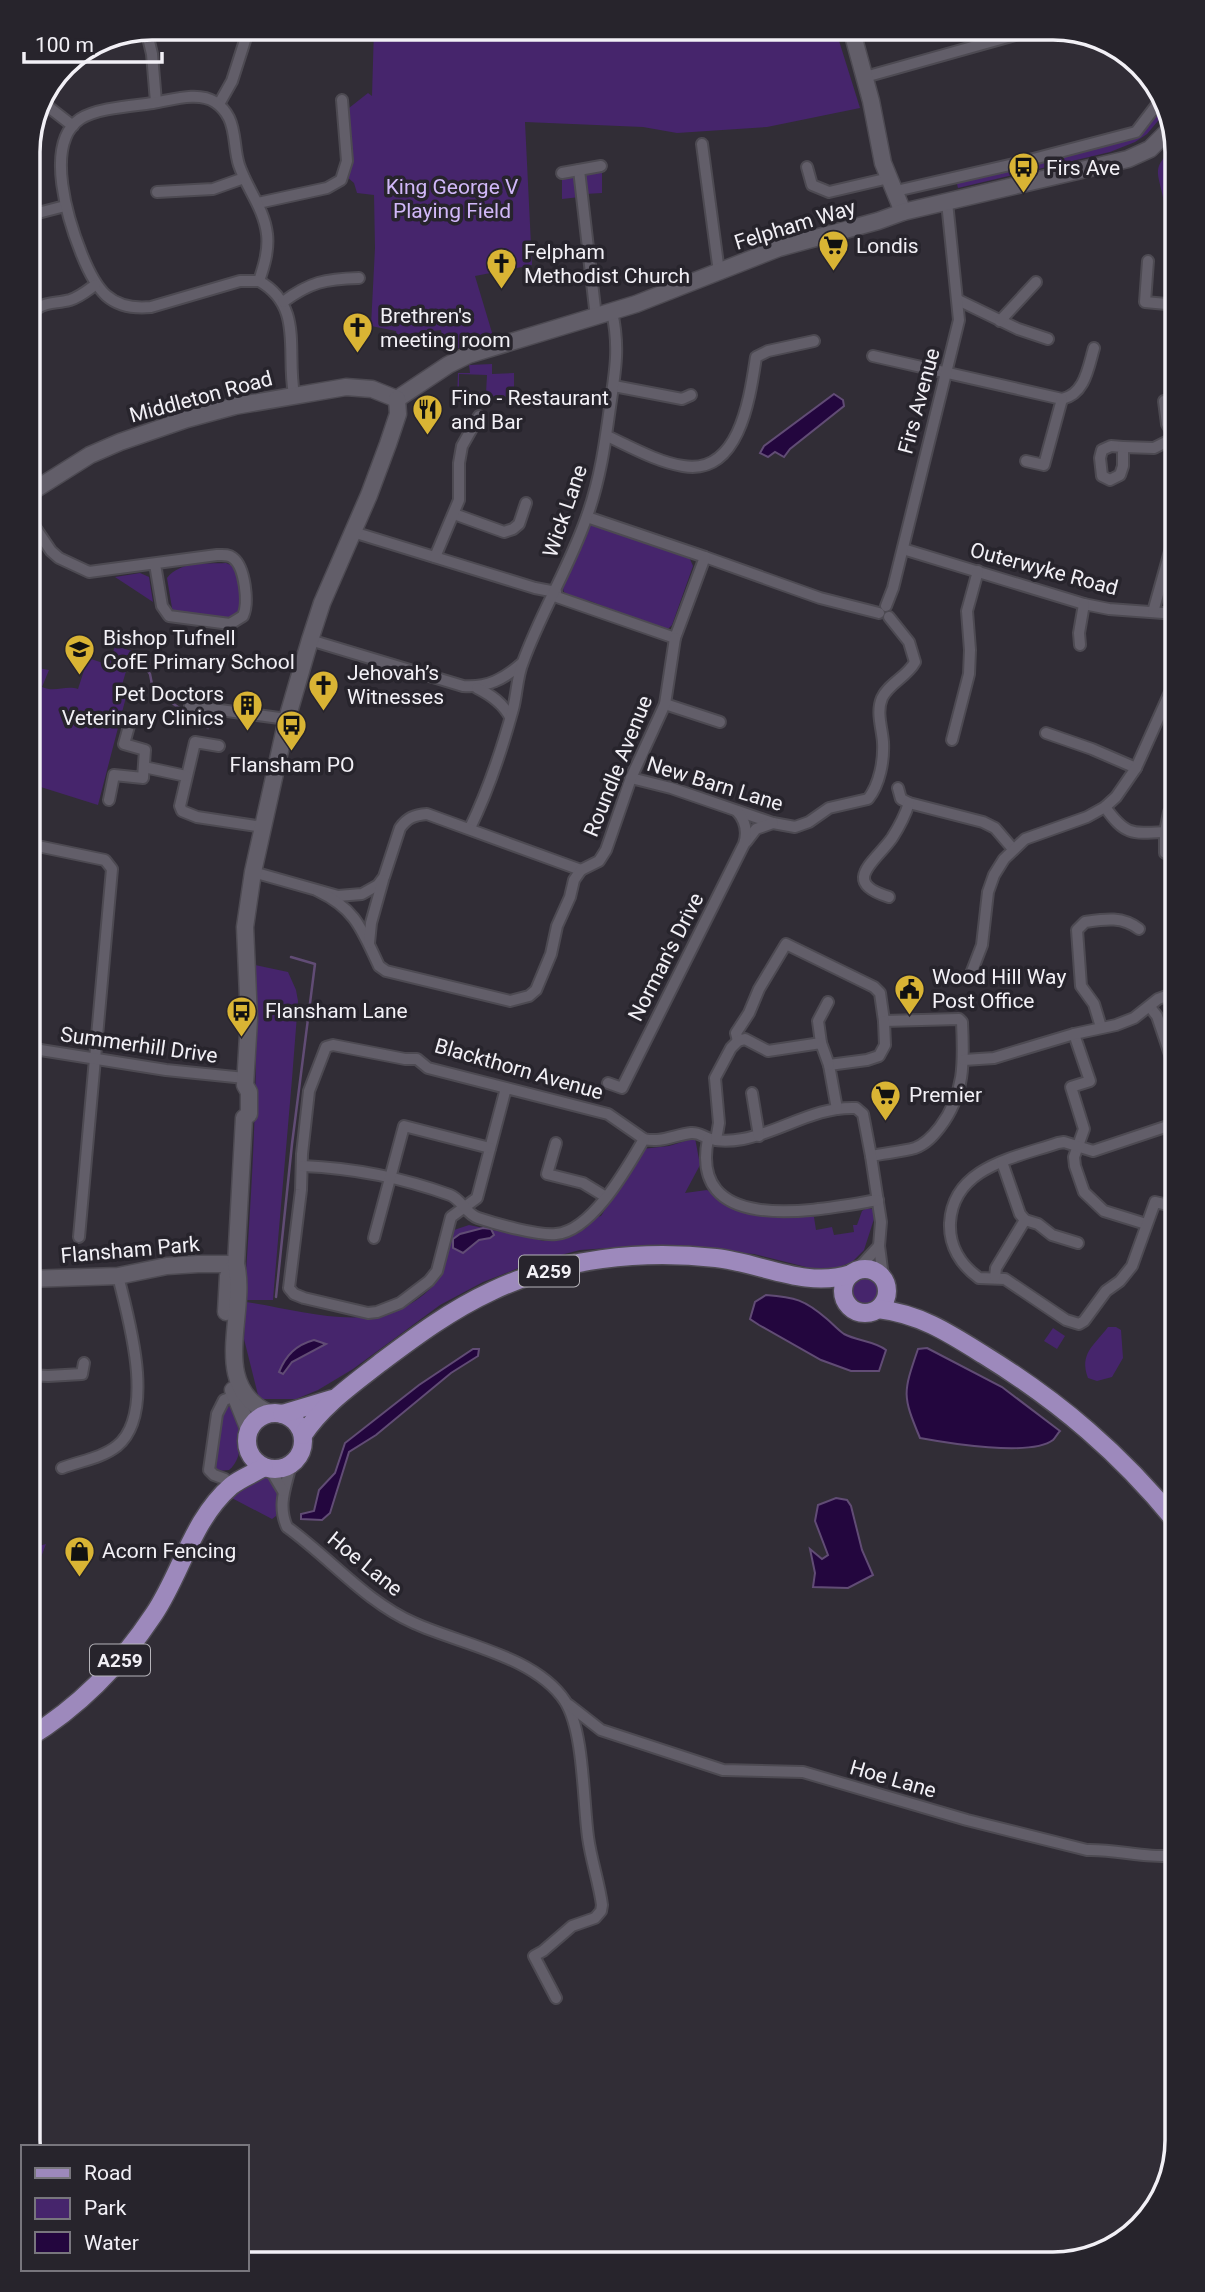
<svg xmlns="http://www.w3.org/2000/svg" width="1205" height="2292" viewBox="0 0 1205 2292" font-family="Roboto,sans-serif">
	<rect width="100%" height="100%" fill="#312d36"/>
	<g fill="#46256c" fill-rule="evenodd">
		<polygon points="374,28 835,28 860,108 767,127 677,133 643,127 525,122 532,265 475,276 493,336 445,353 441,330 397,335 396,331 371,326 375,248 374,195 357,193 354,183 346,176 349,108 368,93 372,96"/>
		<polygon points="1165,102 1168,109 1147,134 1135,142 1110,152 958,188 956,180 1137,133"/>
		<path d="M1176,146L1177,153V213L1176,207L1164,202C1158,170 1150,169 1176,146Z"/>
		<polygon points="602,171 602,193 585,194 584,178 587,172"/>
		<polygon points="562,176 572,176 576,179 580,197 562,199"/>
		<path d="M492,364V374L514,373V393L518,397L457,396L458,373H470L469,365ZM459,374L487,375L486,393L459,389Z"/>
		<polygon points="590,525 689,557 693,566 672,625 668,629 659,628 590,601 577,599 564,592 562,586"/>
		<path d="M226,563L235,567L238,572L241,612L231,620L175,613L172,608L167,578C180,561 205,564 226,563Z"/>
		<polygon points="140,573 149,577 153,602 115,577"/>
		<path d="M115,646L132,651L119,695L126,697L98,805L28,783V650L37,651L38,668L49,670L42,687C55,693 65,685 78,689L88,658L109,665Z"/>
		<path d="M255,965L288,972L296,990L298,1001C291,1101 281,1200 273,1300H244C252,1189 259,1077 255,965Z"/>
		<path d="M695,1138L700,1165L685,1193L707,1190L730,1205L765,1216L814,1217L816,1230L832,1227L834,1235L854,1232L853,1225H857L862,1211L867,1208L873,1209L874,1219L864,1250L852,1262L831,1270L810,1268L754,1254L651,1245L580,1250L534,1262L483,1282L440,1305L353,1369L318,1390L296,1399H259L244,1339L246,1302C307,1311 383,1339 433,1286C445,1273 449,1247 454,1230L469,1225L544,1241L573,1235L586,1228L596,1217L601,1216L642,1149L669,1146ZM297,1347L313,1350L292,1362L283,1363Z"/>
		<circle cx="865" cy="1292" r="16"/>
		<path d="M1108,1327H1116L1121,1330L1123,1358L1112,1377L1097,1381L1088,1378C1079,1353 1094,1346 1108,1327Z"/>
		<polygon points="1053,1328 1065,1336 1057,1349 1044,1341"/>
		<path d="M233,1406C241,1425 246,1456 229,1470L218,1471L214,1467L221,1419L225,1407Z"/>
		<path d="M264,1476C282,1482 277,1500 276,1516L272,1519L228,1496Z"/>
		<polygon points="46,1544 28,1591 28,1549"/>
	</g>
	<g fill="#23063e" stroke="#614c75" stroke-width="2">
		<polygon points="834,394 843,400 844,406 790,449 784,457 775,452 768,457 760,453 764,446"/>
		<polygon points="483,1228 491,1229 494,1235 490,1238 479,1240 463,1253 453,1248 453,1239 460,1234"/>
		<path d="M766,1295C795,1297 805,1300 827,1319C833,1324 838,1330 844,1334C857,1341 875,1341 886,1350L879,1371H851L821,1360L759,1325L750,1319L755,1302Z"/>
		<path d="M314,1340L326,1344L292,1362L283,1374L279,1372C286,1355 296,1345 314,1340Z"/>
		<path d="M927,1348L1002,1387L1060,1431C1057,1434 1056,1437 1053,1440C1031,1457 947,1443 920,1438C902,1395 903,1393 918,1349Z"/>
		<polygon points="473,1349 479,1349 478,1356 451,1373 376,1435 349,1452 330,1513 322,1520 301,1519 301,1514 314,1511 319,1490 335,1473 345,1443 419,1385"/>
		<polygon points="836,1498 847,1500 851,1506 862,1550 873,1575 848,1588 813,1587 815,1573 810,1549 822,1559 828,1555 815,1521 818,1505"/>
	</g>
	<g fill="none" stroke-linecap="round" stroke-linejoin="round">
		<g stroke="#614c75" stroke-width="2.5">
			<polyline points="137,656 150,674 154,695 165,698 208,728"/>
			<polyline points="276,1297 292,1144 315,964 291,957"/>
		</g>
		<defs>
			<g id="street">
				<polyline points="146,29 152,54 156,102"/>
				<polyline points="865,77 1040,28"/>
				<polyline points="219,104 232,81 249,28"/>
				<polyline points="46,105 73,126"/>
				<polyline points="702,144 719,272"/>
				<polyline points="807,167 812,185 829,192 889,178"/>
				<polyline points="579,170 596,317"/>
				<polyline points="562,173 601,166"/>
				<polyline points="896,191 1018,163 1136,132 1162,98"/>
				<polyline points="157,192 213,189 244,178"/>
				<polyline points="258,203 327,188 341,180 347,161 342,100"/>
				<polyline points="28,212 38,213 65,206"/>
				<polyline points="1148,261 1145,302 1177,305"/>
				<path d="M259,281H240L151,307C110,311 96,290 82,255C69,223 43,144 80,119C97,108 132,106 153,103C172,100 198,91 215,102C221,106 226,112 229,118C236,132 234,150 239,165C247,189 264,208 267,234C269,250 264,266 259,281C304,306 286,352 294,394"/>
				<polyline points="958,300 1018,329 1048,339"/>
				<path d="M283,302C310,282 325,279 359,278"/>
				<polyline points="1000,321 1036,282"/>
				<path d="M28,324C34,300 51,305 70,300C80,297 88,290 95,285"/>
				<path d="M873,356L1062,399C1085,394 1088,368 1094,348"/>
				<polyline points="614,386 682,399 691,395"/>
				<polyline points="1164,401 1167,424 1177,440"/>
				<path d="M607,436C631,447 657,462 683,466C740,476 750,396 756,357L768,351L814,341"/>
				<polygon points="1111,446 1123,447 1123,466 1120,475 1110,480 1102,476 1100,458 1102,450"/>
				<polyline points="1123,447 1154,448 1174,438"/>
				<polyline points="1026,461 1044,465 1062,399"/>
				<polyline points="454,514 504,532 513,529 519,524 526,503"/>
				<path d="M28,517L51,551L59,558L89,572L217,555C223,555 228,554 233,558C245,567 249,603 243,616L230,624L169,616L162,606L155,564"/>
				<polyline points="353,532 535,588 556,592"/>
				<polyline points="903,549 1084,604 1109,609 1177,614"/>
				<polyline points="435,557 459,500 459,463 462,446 479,416"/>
				<polyline points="705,557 820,598 879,613"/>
				<polyline points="554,596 675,638 705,557 587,517"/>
				<polyline points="886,606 893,588 959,320 947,202"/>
				<polyline points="1153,612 1171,548 1174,539 1177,538"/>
				<path d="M310,640L463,686C487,688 504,679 521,664"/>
				<polyline points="1080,645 1079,633 1084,604"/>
				<path d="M477,688C491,695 503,703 510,717"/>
				<polyline points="665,704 720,722"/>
				<polyline points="190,706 287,719"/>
				<polyline points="1046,733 1092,749 1136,768"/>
				<polyline points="952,740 969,674 970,650 967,611 978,571"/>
				<polyline points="219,746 195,742 180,806 182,811 197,817 263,827"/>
				<polyline points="144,767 186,776"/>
				<path d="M631,778L671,788L773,823L795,827L809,822L829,808L868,799C880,784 884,760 883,742C882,728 876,712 882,698C889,683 907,677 915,662L909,642L889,617"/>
				<polyline points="898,788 901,799 909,803 983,822 995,828 1013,849"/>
				<polyline points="109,800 114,775 143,778 145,750 124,744 129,726"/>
				<path d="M1105,807C1125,835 1131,834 1165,832"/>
				<path d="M470,828C488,791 502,749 513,709C517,694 517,676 523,662C541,612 570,566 587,516C600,480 605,444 610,407C615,372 620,348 612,312"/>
				<polyline points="746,842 756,829 773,823"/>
				<polyline points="28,844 100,859 105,860 112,869 79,1237"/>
				<polyline points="1165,853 1165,832 1169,812"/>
				<path d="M253,872L338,896L362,894L378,885L384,877L400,828C407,818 414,815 427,814L581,870"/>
				<path d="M318,891C356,909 362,930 379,966L386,971L510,1001L529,996L536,990L551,954L557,926L570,897L574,880L581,870L599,861L606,850L631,778L665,704L675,638"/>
				<path d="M889,897C840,882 875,862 892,838C899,827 905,816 909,803"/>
				<polyline points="369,943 371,923 383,880"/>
				<polyline points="969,979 982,945 988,892 994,875 1004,859 1025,839 1087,817 1105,807 1116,797 1136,768 1171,690 1177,624"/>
				<polyline points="1150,1007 1157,1016 1177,1075"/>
				<path d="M1101,1027L1094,1004L1081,986L1077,930L1085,922C1105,919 1122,916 1139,929"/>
				<polyline points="1074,1034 1090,1081 1071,1087 1084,1129 1074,1157 1075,1166 1084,1192 1104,1211 1146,1224"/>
				<path d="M738,1041L736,1033L749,1013L759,989L786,944L874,987L880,993L884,1021L959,1019L962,1022C964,1062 965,1094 940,1127C933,1136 926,1144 915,1148C901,1152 885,1153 871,1156"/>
				<polyline points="821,1043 818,1021 828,1002"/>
				<polyline points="28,1048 166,1070 245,1078"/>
				<polyline points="964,1060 994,1058 1074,1034 1116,1025 1134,1018 1158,999 1177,992"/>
				<path d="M608,1083L622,1088L744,844C748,832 745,820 737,811"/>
				<path d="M506,1088L477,1198L451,1217L437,1271L429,1281L400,1303L377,1312L368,1313L304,1298L294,1294L289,1288L301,1190L302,1154L309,1091L326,1047L333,1045L405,1059H417L428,1068L608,1114L644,1139C661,1143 674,1135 691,1133C699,1132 703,1137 711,1139C722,1142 732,1141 743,1139C781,1132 815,1106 856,1108L863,1114L871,1156L881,1222L879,1246L883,1277"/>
				<polyline points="752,1093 759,1136"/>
				<polyline points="837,1109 829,1065 867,1060 879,1056 885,1045 884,1021"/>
				<path d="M708,1139C688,1239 823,1209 878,1200"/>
				<polyline points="716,1140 719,1123 715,1078 731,1048 738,1041 745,1039 768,1051 821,1043 829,1065"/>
				<polyline points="556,1143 547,1174 583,1183 606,1197"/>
				<path d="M303,1166C352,1168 403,1178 450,1195C461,1199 466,1214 478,1218C496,1224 539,1236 556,1234C592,1231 627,1168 644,1139"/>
				<path d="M1177,1207L1155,1202L1132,1266L1120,1281L1106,1291L1084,1321L1079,1324L1066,1320L1005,1279L979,1278C961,1265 949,1246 950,1223C953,1167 1014,1158 1058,1143L1064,1142L1093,1151L1177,1123"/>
				<polyline points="1025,1220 1038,1224 1052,1235 1078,1243"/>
				<polyline points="374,1238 404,1126 490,1148"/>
				<polyline points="857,1270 879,1246"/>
				<polyline points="995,1277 996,1268 1025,1220 1020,1214 1002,1162"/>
				<polyline points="28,1375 48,1376 82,1374 84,1363"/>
				<path d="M291,1464C286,1487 277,1504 287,1527C330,1558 366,1602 414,1623C460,1644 535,1656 565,1701C584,1731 583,1800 588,1837C591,1860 599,1882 602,1905L601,1911L595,1918L572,1926L543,1951L534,1956L556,1998"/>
				<path d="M62,1468C80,1461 102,1458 117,1446C157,1413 128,1317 118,1276"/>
				<polyline points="270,1469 283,1491"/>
				<polyline points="225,1479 214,1475 209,1470 217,1414 224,1400 235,1396"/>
				<path d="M569,1705L601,1730L723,1770L803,1772L967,1820L1087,1850C1118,1849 1146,1859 1177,1855"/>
			</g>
			<g id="secondary">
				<polyline points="851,28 871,101 883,163 903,212"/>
				<polyline points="397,399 448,365 468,355 636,304 779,248 878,221 903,212 1128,159 1150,149 1172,127"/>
				<polyline points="28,494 90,455 120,442 187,419 235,406 346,387 372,389 397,399"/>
				<polyline points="28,1279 118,1276 167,1266 198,1264 236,1264"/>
				<polyline points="226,1312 228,1276 236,1264"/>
				<polyline points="233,1390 249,1430"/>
				<path d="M269,1413C208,1385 248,1313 236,1264L244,1118L249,1114V1092L245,1085L249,1019L245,927L253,872L287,719L310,640L322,603L369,495L388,444L398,414L397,399"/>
			</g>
			<g id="primary">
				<circle cx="865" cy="1291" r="22"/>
				<path d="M878,1309C920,1314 949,1333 984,1355C1060,1402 1121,1454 1177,1523"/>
				<circle cx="275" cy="1441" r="28"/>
				<polyline points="282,1414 332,1399"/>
				<path d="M303,1435C323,1405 352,1385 380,1363C416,1336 451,1310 492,1291C561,1258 641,1250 716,1258C761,1263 806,1289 851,1274"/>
				<path d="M28,1738C79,1707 121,1664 154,1614C182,1572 192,1520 231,1486C241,1478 253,1474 264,1467"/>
			</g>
		</defs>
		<use href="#street" stroke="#4d4a52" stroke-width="14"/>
		<use href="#secondary" stroke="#4d4a52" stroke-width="19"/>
		<use href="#primary" stroke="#4d4a52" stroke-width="21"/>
		<use href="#street" stroke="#625e69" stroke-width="10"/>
		<use href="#secondary" stroke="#625e69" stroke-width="16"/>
		<use href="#primary" stroke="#9d89bc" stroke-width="18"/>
	</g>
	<defs>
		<symbol id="bus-pin" viewBox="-11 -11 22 30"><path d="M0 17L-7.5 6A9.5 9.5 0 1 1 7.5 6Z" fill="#d9b434" stroke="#27242c"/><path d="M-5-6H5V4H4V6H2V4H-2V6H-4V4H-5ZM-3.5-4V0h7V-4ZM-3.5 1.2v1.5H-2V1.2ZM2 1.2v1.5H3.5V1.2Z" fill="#111"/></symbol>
		<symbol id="supermarket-pin" viewBox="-11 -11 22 30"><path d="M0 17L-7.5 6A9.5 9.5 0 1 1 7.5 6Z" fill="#d9b434" stroke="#27242c"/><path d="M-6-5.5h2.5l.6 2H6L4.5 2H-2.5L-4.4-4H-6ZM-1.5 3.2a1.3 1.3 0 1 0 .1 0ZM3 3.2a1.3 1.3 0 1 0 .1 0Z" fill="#111"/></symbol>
		<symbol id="church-pin" viewBox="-11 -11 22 30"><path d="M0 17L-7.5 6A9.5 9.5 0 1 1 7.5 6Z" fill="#d9b434" stroke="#27242c"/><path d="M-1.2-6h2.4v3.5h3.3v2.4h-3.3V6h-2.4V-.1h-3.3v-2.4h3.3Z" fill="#111"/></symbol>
		<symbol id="restaurant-pin" viewBox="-11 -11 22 30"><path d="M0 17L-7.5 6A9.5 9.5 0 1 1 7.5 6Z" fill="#d9b434" stroke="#27242c"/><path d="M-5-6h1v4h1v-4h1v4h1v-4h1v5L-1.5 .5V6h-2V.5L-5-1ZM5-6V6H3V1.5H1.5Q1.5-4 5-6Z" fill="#111"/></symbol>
		<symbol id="school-pin" viewBox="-11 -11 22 30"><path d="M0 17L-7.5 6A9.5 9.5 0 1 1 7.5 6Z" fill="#d9b434" stroke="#27242c"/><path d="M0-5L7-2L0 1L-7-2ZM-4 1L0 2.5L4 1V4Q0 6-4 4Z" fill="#111"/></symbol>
		<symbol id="building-pin" viewBox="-11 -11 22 30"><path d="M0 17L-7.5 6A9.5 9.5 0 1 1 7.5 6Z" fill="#d9b434" stroke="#27242c"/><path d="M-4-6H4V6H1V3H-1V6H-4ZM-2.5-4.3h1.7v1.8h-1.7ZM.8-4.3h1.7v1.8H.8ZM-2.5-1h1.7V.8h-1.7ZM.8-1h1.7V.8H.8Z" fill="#111"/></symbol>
		<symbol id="civic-pin" viewBox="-11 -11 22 30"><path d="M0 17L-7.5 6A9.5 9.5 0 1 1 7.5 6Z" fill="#d9b434" stroke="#27242c"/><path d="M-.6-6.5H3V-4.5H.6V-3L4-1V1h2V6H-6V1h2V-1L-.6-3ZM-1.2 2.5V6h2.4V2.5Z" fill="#111"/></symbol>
		<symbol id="shop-pin" viewBox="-11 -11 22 30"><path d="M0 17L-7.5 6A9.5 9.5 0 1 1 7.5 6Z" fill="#d9b434" stroke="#27242c"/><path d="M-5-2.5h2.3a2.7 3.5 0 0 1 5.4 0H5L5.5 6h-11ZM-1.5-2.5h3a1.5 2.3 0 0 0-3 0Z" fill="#111"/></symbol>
	</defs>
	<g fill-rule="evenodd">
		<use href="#bus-pin" x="1006" y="150" width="35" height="47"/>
		<use href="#supermarket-pin" x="816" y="228" width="35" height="47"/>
		<use href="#church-pin" x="484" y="246" width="35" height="47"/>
		<use href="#church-pin" x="340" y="310" width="35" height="47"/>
		<use href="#restaurant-pin" x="410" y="392" width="35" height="47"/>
		<use href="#school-pin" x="62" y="632" width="35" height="47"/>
		<use href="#church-pin" x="306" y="668" width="35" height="47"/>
		<use href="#building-pin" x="230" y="688" width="35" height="47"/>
		<use href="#bus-pin" x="274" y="708" width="35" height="47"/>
		<use href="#civic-pin" x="892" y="972" width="35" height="47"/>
		<use href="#bus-pin" x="224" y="994" width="35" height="47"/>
		<use href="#supermarket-pin" x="868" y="1078" width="35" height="47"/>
		<use href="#shop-pin" x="62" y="1534" width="35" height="47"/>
	</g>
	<g text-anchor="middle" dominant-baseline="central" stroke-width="7" stroke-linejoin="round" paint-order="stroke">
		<g fill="#27242c" stroke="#b5b3b9" stroke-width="2">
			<rect x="519" y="1255.5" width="60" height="31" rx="5"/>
			<rect x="90" y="1644.5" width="60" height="31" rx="5"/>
		</g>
		<g font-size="19" font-weight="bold" fill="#f2f0f6">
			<text x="549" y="1271">A259</text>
			<text x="120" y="1660">A259</text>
		</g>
		<g font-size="21" fill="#f2f0f6" stroke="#27242c" text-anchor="start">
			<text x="1046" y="168">Firs Ave</text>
			<text x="856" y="246">Londis</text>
			<text x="524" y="252">Felpham<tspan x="524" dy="24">Methodist Church</tspan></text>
			<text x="380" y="316">Brethren's<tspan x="380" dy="24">meeting room</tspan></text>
			<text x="451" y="398">Fino - Restaurant<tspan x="451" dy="24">and Bar</tspan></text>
			<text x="103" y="638">Bishop Tufnell<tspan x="103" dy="24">CofE Primary School</tspan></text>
			<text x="347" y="673">Jehovah’s<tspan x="347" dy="24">Witnesses</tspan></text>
			<text x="224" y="694" text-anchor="end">Pet Doctors<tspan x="224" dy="24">Veterinary Clinics</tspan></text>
			<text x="292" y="765" text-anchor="middle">Flansham PO</text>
			<text x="932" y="977">Wood Hill Way<tspan x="932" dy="24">Post Office</tspan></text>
			<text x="265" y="1011">Flansham Lane</text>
			<text x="909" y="1095">Premier</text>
			<text x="102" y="1551">Acorn Fencing</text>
		</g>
		<g font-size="21" fill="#d1b8f8" stroke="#27242c">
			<text x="452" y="187">King George V<tspan x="452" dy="24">Playing Field</tspan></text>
		</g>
		<g font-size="21" fill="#f2f0f6" stroke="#27242c">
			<text transform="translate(795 225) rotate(-17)">Felpham Way</text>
			<text transform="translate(201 397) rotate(-15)">Middleton Road</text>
			<text transform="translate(919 401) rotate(-75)">Firs Avenue</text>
			<text transform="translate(565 511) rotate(-71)">Wick Lane</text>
			<text transform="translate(1044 569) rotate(15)">Outerwyke Road</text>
			<text transform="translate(618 766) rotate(-68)">Roundle Avenue</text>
			<text transform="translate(715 784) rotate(17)">New Barn Lane</text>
			<text transform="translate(666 957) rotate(-63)">Norman's Drive</text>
			<text transform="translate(139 1045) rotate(8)">Summerhill Drive</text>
			<text transform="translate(519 1069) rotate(16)">Blackthorn Avenue</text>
			<text transform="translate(130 1250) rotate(-5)">Flansham Park</text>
			<text transform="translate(365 1564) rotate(39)">Hoe Lane</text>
			<text transform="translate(893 1779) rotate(16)">Hoe Lane</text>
		</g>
	</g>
	<path d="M0 0H1205V2292H0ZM152 40H1053A112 112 0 0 1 1165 152V2140A112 112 0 0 1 1053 2252H152A112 112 0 0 1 40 2140V152A112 112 0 0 1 152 40Z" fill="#27242c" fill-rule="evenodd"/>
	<path fill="none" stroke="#f2f0f6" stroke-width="3.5" d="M152 40H1053A112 112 0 0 1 1165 152V2140A112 112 0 0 1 1053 2252H152A112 112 0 0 1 40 2140V152A112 112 0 0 1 152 40Z"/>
	<rect x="21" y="2145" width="228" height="126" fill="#27242c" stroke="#78767d" stroke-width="2"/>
	<rect x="35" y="2168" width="35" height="10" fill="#9d89bc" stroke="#78767d" stroke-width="2"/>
	<text x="84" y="2180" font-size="21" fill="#f2f0f6">Road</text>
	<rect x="35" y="2198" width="35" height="21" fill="#46256c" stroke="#78767d" stroke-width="2"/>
	<text x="84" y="2215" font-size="21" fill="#f2f0f6">Park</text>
	<rect x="35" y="2232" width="35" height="21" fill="#23063e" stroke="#78767d" stroke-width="2"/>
	<text x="84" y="2250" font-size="21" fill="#f2f0f6">Water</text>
	<path d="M24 52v10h138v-10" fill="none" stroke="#f2f0f6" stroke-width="3.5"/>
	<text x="35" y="52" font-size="21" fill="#f2f0f6" stroke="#27242c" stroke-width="5" paint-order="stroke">100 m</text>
</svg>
